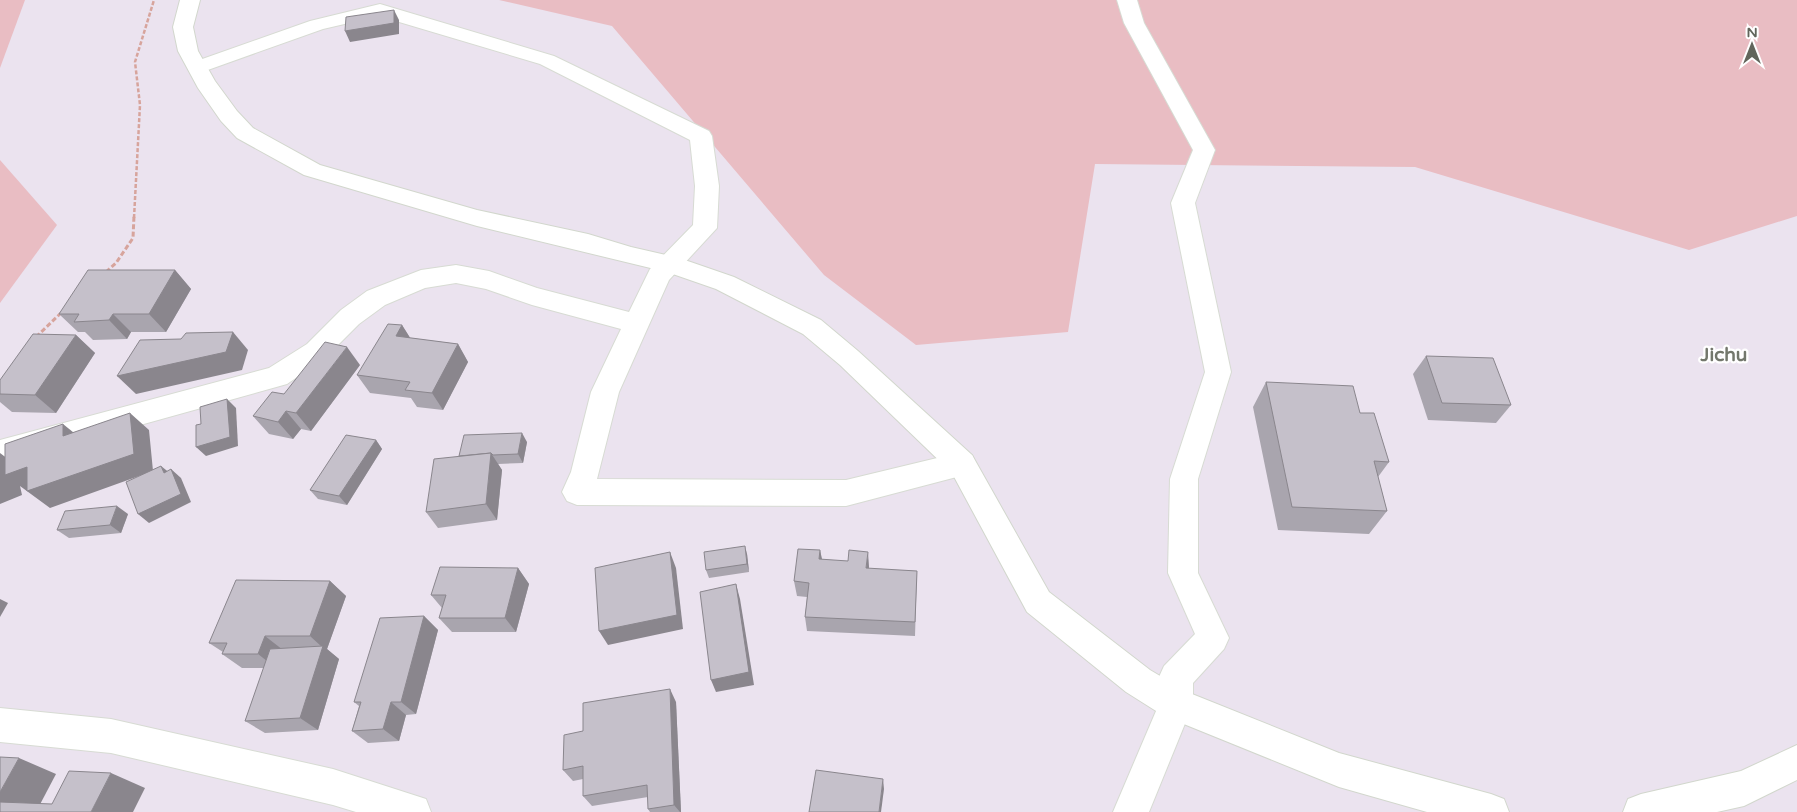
<svg xmlns="http://www.w3.org/2000/svg" width="1797" height="812" viewBox="0 0 1797 812" font-family="'Varela Round',sans-serif">
	<rect width="100%" height="100%" fill="#ebe3ef"/>
	<g fill="#e9bdc3">
		<polygon points="0,0 25,0 0,68"/>
		<polygon points="499,0 1797,0 1797,216 1689,250 1415,167 1095,164 1068,332 916,345 824,275 612,26"/>
		<polygon points="0,160 57,225 0,303"/>
	</g>
	<g fill="none" stroke-linecap="round" stroke-linejoin="round">
		<defs>
			<g id="street">
				<polygon points="1117,0 1137,0 1144,23 1215,150 1195,203 1231,372 1198,479 1198,573 1229,638 1224,649 1193,683 1193,704 1149,812 1113,812 1159,704 1159,677 1164,666 1195,634 1168,573 1170,479 1205,372 1171,203 1193,150 1124,23"/>
				<polygon points="380,4 554,56 709,131 712,136 719,186 717,228 669,280 619,392 597,479 846,480 962,452 972,455 976,464 972,473 846,506 577,505 567,501 562,492 571,472 591,392 621,329 532,305 486,289 456,283 425,288 385,305 359,324 325,358 287,384 0,464 0,440 269,368 307,344 341,310 367,291 421,270 456,265 489,271 537,288 629,312 650,269 693,225 695,186 690,140 540,64 379,16 323,29 205,71 198,73 191,71 188,67 191,63 310,21"/>
				<polygon points="0,708 111,719 333,769 426,799 431,812 356,812 333,805 111,753 0,742"/>
			</g>
			<g id="secondary">
				<polygon points="180,0 200,0 193,27 198,51 215,81 237,111 253,128 320,165 477,210 588,234 631,247 679,258 734,277 821,320 858,351 972,455 1049,592 1150,670 1187,692 1339,753 1491,794 1504,799 1509,812 1427,812 1339,787 1164,716 1126,692 1027,612 952,473 840,365 803,334 716,289 667,272 477,226 304,175 237,138 221,121 198,88 178,51 173,27"/>
				<polygon points="1797,745 1797,780 1744,806 1717,812 1623,812 1628,799 1641,794 1741,771"/>
			</g>
		</defs>
		<use href="#street" stroke="#d7dbd3" stroke-width="2"/>
		<use href="#secondary" stroke="#d2d7cd" stroke-width="2"/>
		<polyline stroke="#d7a49c" stroke-width="2.5" stroke-dasharray="4 2" stroke-linecap="butt" points="134,218 140,105 135,62 154,0"/>
		<g stroke="#d7a49c" stroke-width="3" stroke-dasharray="5 2.5" stroke-linecap="butt">
			<polyline points="106,272 116,263 133,238 134,216"/>
			<polyline points="36,337 62,312"/>
		</g>
		<use href="#street" fill="#fff" fill-rule="evenodd"/>
		<use href="#secondary" fill="#fff" fill-rule="evenodd"/>
	</g>
	<g fill="#a9a5ae">
		<polygon points="175,270 191,289 166,332 131,332 127,339 93,340 85,332 78,332 59,314"/>
		<polygon points="402,325 410,338 458,344 468,362 443,410 417,407 411,398 370,393 357,375"/>
		<polygon points="76,335 95,353 56,413 12,412 0,402 0,380"/>
		<polygon points="1426,356 1511,405 1496,423 1428,420 1413,374"/>
		<polygon points="360,365 311,431 301,429 293,439 269,434 253,416 284,394"/>
		<polygon points="1266,382 1360,413 1389,462 1378,477 1387,511 1369,534 1278,530 1253,407"/>
		<polygon points="376,440 382,449 347,505 318,499 310,490"/>
		<polygon points="527,442 523,463 498,464 502,470 497,520 438,528 426,512 459,456"/>
		<polygon points="128,514 121,533 69,538 57,530"/>
		<polygon points="820,550 822,559 869,569 917,571 915,636 807,631 805,617 807,597 797,596 794,581"/>
		<polygon points="747,554 749,572 709,578 706,570"/>
		<polygon points="518,568 529,584 516,632 452,632 439,618 442,608 431,595"/>
		<polygon points="330,581 346,596 327,649 339,659 318,730 265,733 245,721 264,668 242,668 222,654 223,652 209,643"/>
		<polygon points="424,616 438,630 416,714 406,715 399,741 368,743 352,731 359,706 354,702"/>
		<polygon points="676,702 681,812 650,812 648,809 648,797 592,806 583,796 583,779 573,781 563,770 583,731"/>
	</g>
	<g fill="#8a868d">
		<polygon points="394,10 399,20 399,34 350,42 345,31"/>
		<polygon points="175,270 191,289 166,332 149,314"/>
		<polygon points="113,314 131,332 127,339 109,320"/>
		<polygon points="402,325 414,344 396,336"/>
		<polygon points="233,332 248,350 242,370 136,394 117,376"/>
		<polygon points="76,335 95,353 56,413 35,395"/>
		<polygon points="458,344 468,362 443,410 432,393"/>
		<polygon points="347,347 360,365 311,431 296,413"/>
		<polygon points="227,399 236,408 238,446 206,456 196,447"/>
		<polygon points="286,411 301,429 293,439 278,422"/>
		<polygon points="130,413 149,430 153,471 50,508 20,486 22,495 0,504 0,453 16,465 27,467"/>
		<polygon points="63,424 84,441 63,436"/>
		<polygon points="522,433 527,442 523,463 518,454"/>
		<polygon points="376,440 382,449 347,505 339,496"/>
		<polygon points="491,453 502,470 497,520 486,504"/>
		<polygon points="161,466 171,474 164,473"/>
		<polygon points="171,469 181,478 191,502 149,523 138,514"/>
		<polygon points="117,506 128,514 121,533 110,525"/>
		<polygon points="745,546 747,554 749,572 747,564"/>
		<polygon points="820,550 823,565 819,559"/>
		<polygon points="670,552 676,568 683,629 608,645 599,631"/>
		<polygon points="868,552 869,567 867,584 866,568"/>
		<polygon points="518,568 529,584 516,632 505,618"/>
		<polygon points="330,581 346,596 327,649 339,659 318,730 300,718 322,647 310,636"/>
		<polygon points="736,584 740,599 754,685 716,692 711,680"/>
		<polygon points="0,599 8,603 0,617"/>
		<polygon points="424,616 438,630 416,714 401,702"/>
		<polygon points="265,636 283,650 276,668 258,654"/>
		<polygon points="670,689 676,702 681,812 680,812 674,805"/>
		<polygon points="391,702 406,715 399,741 383,729"/>
		<polygon points="19,758 56,774 36,812 0,803 0,792"/>
		<polygon points="111,773 145,788 133,812 91,812"/>
		<polygon points="883,779 884,789 881,812 879,812"/>
	</g>
	<g fill="#c5c0ca" stroke="#8a868d">
		<polygon points="394,10 394,23 345,31 346,17"/>
		<polygon points="88,270 175,270 149,314 113,314 109,320 74,322 79,314 59,314"/>
		<polygon points="388,324 402,325 396,336 458,344 432,393 405,390 410,382 357,375"/>
		<polygon points="233,332 226,352 117,376 140,340 181,339 186,333"/>
		<polygon points="33,334 76,335 35,395 0,394 0,380"/>
		<polygon points="325,342 347,347 296,413 286,411 278,422 253,416 272,392 284,394"/>
		<polygon points="1426,356 1493,358 1511,405 1442,403"/>
		<polygon points="1266,382 1353,386 1360,413 1374,413 1389,462 1374,461 1387,511 1292,507"/>
		<polygon points="227,399 230,437 196,447 196,425 201,424 200,407"/>
		<polygon points="130,413 134,454 27,491 27,467 5,475 5,444 63,424 63,436"/>
		<polygon points="522,433 518,454 493,455 491,453 459,456 464,435"/>
		<polygon points="346,435 376,440 339,496 310,490"/>
		<polygon points="491,453 486,504 426,512 434,459"/>
		<polygon points="161,466 164,473 171,469 181,494 138,514 126,482"/>
		<polygon points="117,506 110,525 57,530 65,511"/>
		<polygon points="745,546 747,564 706,570 704,552"/>
		<polygon points="798,549 820,550 819,559 848,561 849,550 868,552 866,568 917,571 915,622 805,617 809,583 794,581"/>
		<polygon points="670,552 677,615 599,631 595,568"/>
		<polygon points="440,567 518,568 505,618 439,618 446,595 431,595"/>
		<polygon points="236,580 330,581 310,636 265,636 258,654 222,654 227,643 209,643"/>
		<polygon points="736,584 749,672 711,680 700,592"/>
		<polygon points="424,616 401,702 391,702 383,729 352,731 361,702 354,702 380,618"/>
		<polygon points="323,646 300,718 245,721 270,649"/>
		<polygon points="670,689 674,805 648,809 647,785 583,796 583,766 563,770 564,735 583,731 583,703"/>
		<polygon points="0,757 19,758 0,792"/>
		<polygon points="816,770 883,779 879,812 809,812"/>
		<polygon points="69,771 111,773 91,812 0,812 0,802 52,804"/>
	</g>
	<g text-anchor="middle" dominant-baseline="central" stroke-width="4.5" stroke-linejoin="round" paint-order="stroke">
		<g font-size="19" font-weight="bold" fill="#73776c" stroke="#fff">
			<text x="1724" y="355">Jichu</text>
		</g>
	</g>
	<g transform="translate(1752 45)" stroke="#ffffff" stroke-width="4" paint-order="stroke">
	<path d="M0-4L9 19L0 12L-9 19Z" fill="#61655b"/>
	<text y="-8" font-size="14" font-weight="bold" text-anchor="middle" fill="#61655b">N</text>
	</g>
</svg>
